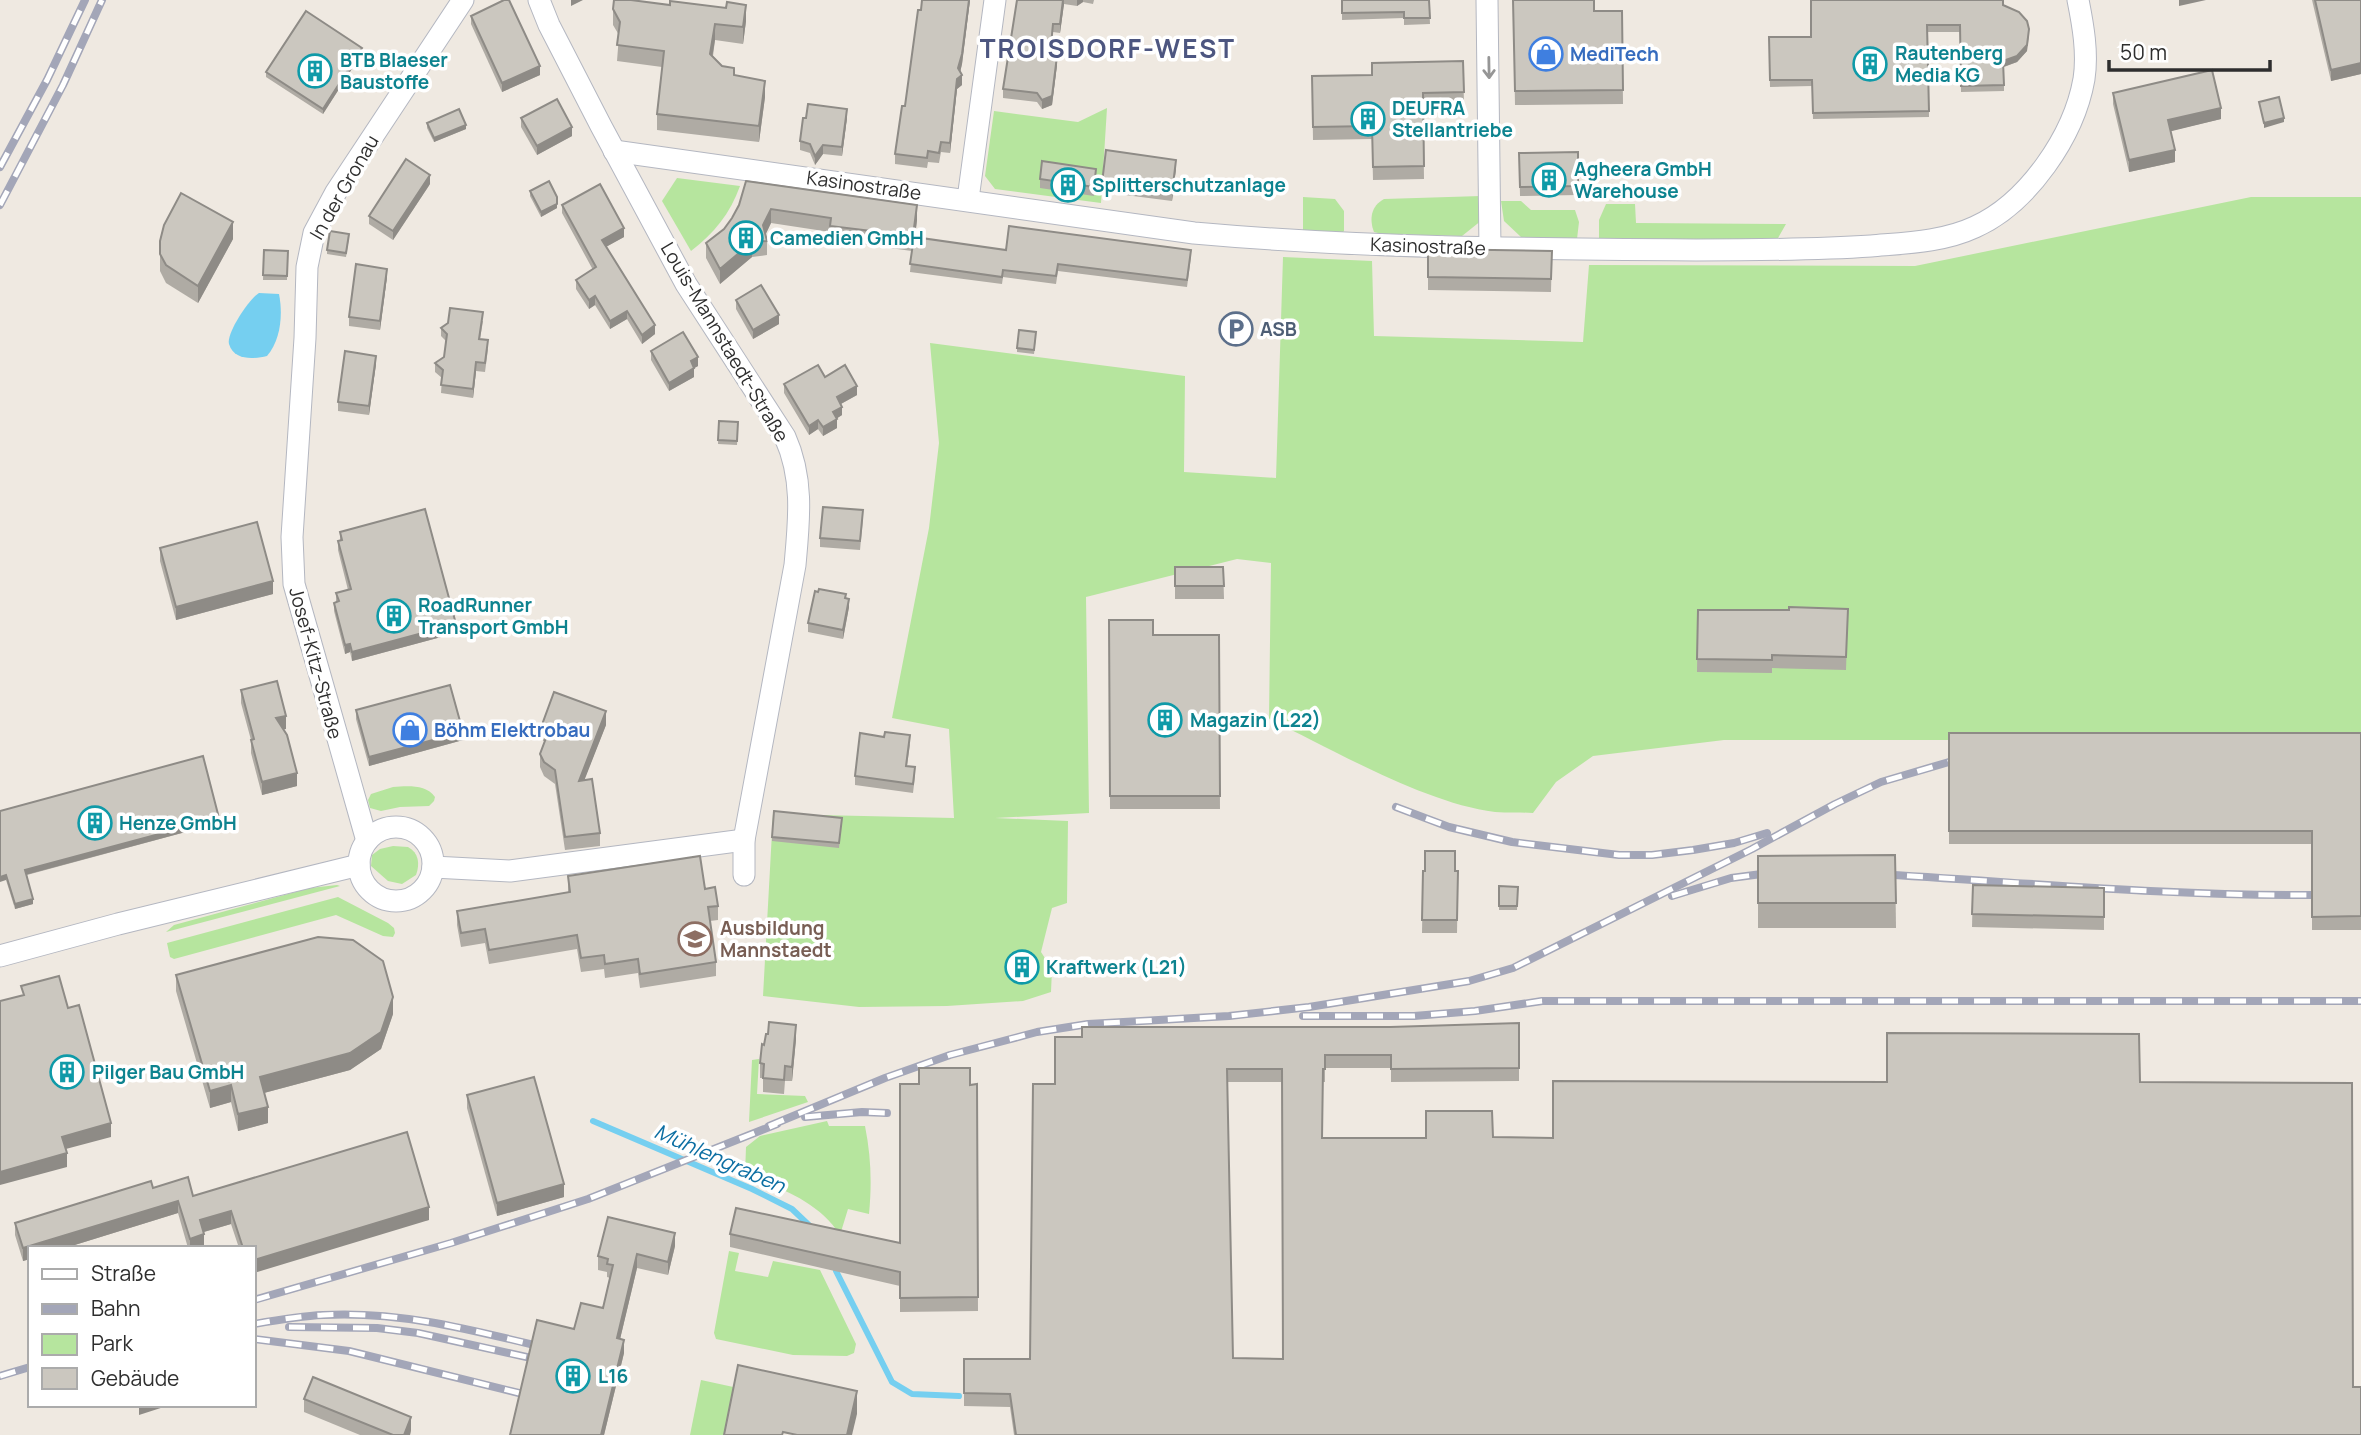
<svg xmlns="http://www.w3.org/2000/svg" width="2361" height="1435" viewBox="0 0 2361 1435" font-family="Manrope,sans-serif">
	<rect width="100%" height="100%" fill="#efe9e1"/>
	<g fill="#b6e59e">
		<polygon points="1107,108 1101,203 995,189 985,176 994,111 1078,122"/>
		<path d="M677,178L740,186C730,214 714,233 691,251L662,201Z"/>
		<path d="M1481,196L1482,220L1462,236L1382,234L1374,232C1369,219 1371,206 1384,199Z"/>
		<polygon points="1303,197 1335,199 1344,211 1344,231 1341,234 1303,232"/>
		<path d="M2251,197H2361V740H1724L1593,756L1556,782L1533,813C1520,812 1507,813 1495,812C1424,803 1334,750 1269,719L1271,563L1237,559L1086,597L1089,813L995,818L1068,821L1067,903L1052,908L1041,952L1052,969L1051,992L1023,1001L947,1006L859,1007L763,996L773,814L954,818L949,729L892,718L929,528L939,443L930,343L1185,376L1184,472L1276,478L1283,257L1372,261L1374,336L1583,342L1589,265L1915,266Z"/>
		<polygon points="1501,201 1521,201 1531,210 1575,210 1579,222 1577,239 1521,237 1504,221"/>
		<polygon points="1606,204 1635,204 1636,223 1786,224 1778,238 1770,240 1599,239 1599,220"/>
		<path d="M393,787C407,786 426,784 435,797L434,801L429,806L400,807L381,811L370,808L368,800L371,794Z"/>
		<path d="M393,846L408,847C419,853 420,864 416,875L402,884L388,881L371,866L372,855L380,849Z"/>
		<polygon points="337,885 340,886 166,932 174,925 310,888"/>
		<polygon points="338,897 388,923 394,928 395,933 393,937 383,936 336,915 174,959 170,957 167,943"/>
		<polygon points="759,1059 757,1094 805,1096 808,1102 749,1122 752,1060"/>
		<path d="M827,1121L829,1126H865C871,1156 872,1183 869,1214L848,1209L840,1235C818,1201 780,1188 745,1175L746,1147L760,1136Z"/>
		<polygon points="729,1251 739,1253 735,1271 768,1277 773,1261 820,1270 856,1344 854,1353 847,1356 793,1355 716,1339 714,1333"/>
		<polygon points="701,1380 738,1388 729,1435 690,1435"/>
	</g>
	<path fill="#75cff0" d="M259,293L279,294C283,314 281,340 267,356C254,359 234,361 229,344C226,333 250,298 259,293Z"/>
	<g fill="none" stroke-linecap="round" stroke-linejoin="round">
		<g stroke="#75cff0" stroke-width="6">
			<polyline points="593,1121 752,1189 792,1209 812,1228"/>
			<polyline points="836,1271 892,1382 912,1394 959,1396"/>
		</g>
		<defs>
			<g id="minor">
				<path d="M539,0L549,25L601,126L686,284L785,437C804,479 799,521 795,565L744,840V875"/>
				<polyline points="1487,0 1490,249"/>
				<path d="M614,151L1194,233C1361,248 1528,249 1696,250C1755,250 1812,250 1871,246C1905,243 1943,242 1975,227C2028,203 2074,136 2084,79C2088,53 2083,25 2078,0"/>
				<polyline points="968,199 995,0"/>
				<circle cx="396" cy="864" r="37"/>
				<polyline points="367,841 294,584 292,537 305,338 307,267 314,233 336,192 463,0"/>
				<polyline points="433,867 510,871 744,840"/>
				<polyline points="0,956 118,924 359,865"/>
			</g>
		</defs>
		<use href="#minor" stroke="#b4b7c1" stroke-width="23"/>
		<use href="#minor" stroke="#fff" stroke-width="21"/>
		<defs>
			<g id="rail">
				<polyline points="0,167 47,80 85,0"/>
				<polyline points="0,205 63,85 102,0"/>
				<polyline points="1396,807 1449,827 1512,842 1619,855 1652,855 1693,850 1734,843 1767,833"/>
				<path d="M1875,874C2021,882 2166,896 2312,895"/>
				<polyline points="1672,896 1731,878 1777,872"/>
				<polyline points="1303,1016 1414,1016 1475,1011 1542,1001 2361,1001"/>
				<polyline points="805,1117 862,1112 887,1113"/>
				<polyline points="769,1126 885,1078 950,1055 1037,1032 1088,1024 1229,1016 1309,1007 1469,981 1513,968 1752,849 1835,804 1881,782 1949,762"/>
				<polyline points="254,1300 451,1243 588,1199 777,1124"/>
				<path d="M254,1324C277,1320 300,1316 323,1315C396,1311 464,1328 534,1345"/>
				<polyline points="289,1327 377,1328 418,1333 531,1358"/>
				<polyline points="254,1339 349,1351 523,1394"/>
				<polyline points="0,1376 30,1367"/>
			</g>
		</defs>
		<use href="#rail" stroke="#a3a6b8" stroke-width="8"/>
		<use href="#rail" stroke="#fff" stroke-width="5" stroke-dasharray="16" stroke-linecap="butt"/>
	</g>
	<g fill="#afaba4" fill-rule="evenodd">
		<polygon points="922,0 970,0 962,64 960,72 962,85 957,89 950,153 941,152 939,163 928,162 927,168 895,164 895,154 905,106"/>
		<polygon points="1017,0 1094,0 1093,4 1083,2 1077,6 1064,4 1060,33 1053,32 1051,55 1057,65 1052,105 1042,109 1037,102 1003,98 1003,89"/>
		<polygon points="1342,0 1429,0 1430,24 1404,25 1404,18 1342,20"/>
		<polygon points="1513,0 1594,11 1622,11 1623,104 1515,105"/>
		<polygon points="2312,0 2361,0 2361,74 2331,81"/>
		<polygon points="2003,5 2029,35 2027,51 2017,62 2004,67 2004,91 1961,92 1960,32 1928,32 1929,117 1813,119 1812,86 1770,87 1769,43"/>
		<polygon points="613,9 746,21 743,44 715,40 713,56 722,66 765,97 759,142 657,130 657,114 662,67 617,61 619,35 613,25"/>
		<polygon points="471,16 540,75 502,92 471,24"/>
		<polygon points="362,53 323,114 266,77 266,72"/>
		<polygon points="1463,61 1464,105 1423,106 1424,179 1373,180 1372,139 1313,140 1312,76 1372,75"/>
		<polygon points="2113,93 2221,119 2170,131 2175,162 2129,172 2113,104"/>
		<polygon points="521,118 572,136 537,155 521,127"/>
		<polygon points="847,118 842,156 823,154 815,165 810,153 800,150 800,141"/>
		<polygon points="427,123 466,129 434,142 427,128"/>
		<polygon points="1578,152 1578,195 1520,196 1519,153"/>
		<polygon points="1176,168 1172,201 1102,192 1102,183"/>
		<polygon points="1096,178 1094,196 1040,188 1040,179"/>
		<polygon points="430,184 393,240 369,224 369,216"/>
		<polygon points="530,191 557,208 541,217 530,196"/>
		<polygon points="562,205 624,237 606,247 655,334 642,344 627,319 610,329 595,305 589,309 576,289 576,280 593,270 562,213"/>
		<polygon points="739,205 917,220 915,237 1006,250 1191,257 1187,287 1058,271 1056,284 1003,277 1002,284 910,272 912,251 830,240 830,232 771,223 765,235 767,241 767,255 752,257 720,284 706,258 706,243 724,229 732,218"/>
		<polygon points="349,238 346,257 327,254 327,250"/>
		<polygon points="233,239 198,303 166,283 160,271 160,241"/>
		<polygon points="1428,249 1552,251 1551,292 1428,290"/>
		<polygon points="264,250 288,251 287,280 263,280"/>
		<polygon points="387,277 380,330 349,326 349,317"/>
		<polygon points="736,300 779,324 753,339 736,309"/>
		<polygon points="483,321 480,339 488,349 485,372 476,371 473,398 441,393 442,378 435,372 435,363 444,357 446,341 441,336 441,328"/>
		<polygon points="1036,337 1034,354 1017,352 1017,348"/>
		<polygon points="651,351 698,366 694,368 694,377 669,391 651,360"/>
		<polygon points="376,364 369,415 338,411 338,402"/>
		<polygon points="825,377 857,395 841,404 842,415 837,418 837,428 823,436 818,429 809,435 784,393 784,384"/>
		<polygon points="719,421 738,422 737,445 718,444"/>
		<polygon points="863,519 860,550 820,547 820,538"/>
		<polygon points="340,532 456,633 352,661 350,652 345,654 334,611 334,603 336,602 336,593 348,590 338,550 338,541 340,541"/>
		<polygon points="160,548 273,594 176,620 160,561"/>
		<polygon points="1175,567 1223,567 1224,599 1175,599"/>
		<polygon points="846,598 849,607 843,639 808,632 808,623"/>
		<polygon points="1848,609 1846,670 1772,668 1772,673 1697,672 1698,610 1789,610"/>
		<polygon points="1109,620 1153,635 1219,635 1220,809 1110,809"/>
		<polygon points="241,690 286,729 283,729 297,786 262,795 251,753 251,740 241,703"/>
		<polygon points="356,710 463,740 369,766 356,719"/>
		<polygon points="543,722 606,725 584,780 600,833 600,846 565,850 555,784 544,776 540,767 540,754 545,741 543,741"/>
		<polygon points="1949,733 2361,733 2361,930 2312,930 2312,844 1949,844"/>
		<polygon points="910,744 907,766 915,776 913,793 855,785 855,776"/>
		<polygon points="0,811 219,823 27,875 33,904 15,909 6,880"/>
		<polygon points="842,818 839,848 772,841 772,837"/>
		<polygon points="1895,855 1896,928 1758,928 1758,856"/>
		<polygon points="1423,871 1458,871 1457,933 1422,933"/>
		<polygon points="568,876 705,889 718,906 718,920 710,921 716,962 716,976 640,988 638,973 605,978 604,969 581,972 577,949 489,964 485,943 461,947 457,925 457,911 568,893"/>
		<polygon points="1973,885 2104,888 2104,930 1972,927"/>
		<polygon points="1499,886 1518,887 1517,910 1499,910"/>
		<rect x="1013" y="953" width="18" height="23"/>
		<polygon points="176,975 393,1014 381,1049 350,1070 264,1093 268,1123 238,1131 231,1102 210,1108 176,991"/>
		<path d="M1519,1023V1081L1391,1082V1068H1325V1082H1323L1322,1138H1553L2140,1082L2353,1387L2361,1435H1014L1010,1407L964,1406V1359H1030L1055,1084L1082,1037ZM1227,1082H1282L1283,1359L1233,1358Z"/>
		<polygon points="796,1039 792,1081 785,1081 784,1094 763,1092 763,1078 760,1078 760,1063"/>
		<polygon points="977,1084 978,1311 900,1312 900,1286 730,1247 730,1234 900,1243 970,1085"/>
		<polygon points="467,1095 564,1197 497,1216 467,1108"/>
		<polygon points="153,1188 193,1196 429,1220 254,1248 239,1248 231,1224 204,1232 204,1247 188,1248 178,1213 65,1248 30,1248 30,1259 23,1261 15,1235 15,1223"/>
		<polygon points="675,1246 668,1275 637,1268 620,1339 624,1353 604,1435 510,1435 603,1308 610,1278 607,1277 607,1272 598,1270 598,1256"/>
		<polygon points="304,1399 411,1430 410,1435 360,1435 304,1412"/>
	</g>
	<g fill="#8e8b86">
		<polygon points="571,0 583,0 571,6"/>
		<polygon points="969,0 970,0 962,64 959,77 962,75 962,85 957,89 950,153 950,143 958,68"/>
		<polygon points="1063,0 1064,4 1060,33 1060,24"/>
		<polygon points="1077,0 1083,0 1083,2 1077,6"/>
		<polygon points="2179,0 2206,0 2179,6"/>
		<polygon points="746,5 746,21 743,44 743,27"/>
		<polygon points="715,24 715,40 710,70 710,54"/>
		<polygon points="2029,29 2027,51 2017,62 2003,67 2003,61"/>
		<polygon points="362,48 362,53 323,114 323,109"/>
		<polygon points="1057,56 1057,65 1052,105 1042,109 1042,100"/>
		<polygon points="2361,63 2361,74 2331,81 2331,70"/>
		<polygon points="540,66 540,75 502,92 502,83"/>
		<polygon points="765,81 765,97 759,142 759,126"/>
		<polygon points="2221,108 2221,119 2168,132 2168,120"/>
		<polygon points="847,109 847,118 842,156 842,147"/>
		<polygon points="2284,118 2284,122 2264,128 2264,123"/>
		<polygon points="466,125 466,129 434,142 434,138"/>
		<polygon points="572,127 572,136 537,155 537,146"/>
		<polygon points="823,145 823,154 815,165 815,156"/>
		<polygon points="2175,150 2175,162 2129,172 2129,160"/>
		<polygon points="1176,160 1176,168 1172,201 1172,193"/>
		<polygon points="430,175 430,184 393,240 393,231"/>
		<polygon points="557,204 557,208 541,217 541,212"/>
		<polygon points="917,205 917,220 913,251 913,236"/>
		<polygon points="771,209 771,223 763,240 763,225"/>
		<polygon points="233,222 233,239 198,303 198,286"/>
		<polygon points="624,228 624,237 602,249 602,240"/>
		<polygon points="752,242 752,257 720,284 720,269"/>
		<polygon points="387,269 387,277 380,330 380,321"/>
		<polygon points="595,296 595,305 589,309 589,300"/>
		<polygon points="627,311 627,319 610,329 610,321"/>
		<polygon points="779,315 779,324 753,339 753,330"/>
		<polygon points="655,325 655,334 642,344 642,335"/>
		<polygon points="376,356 376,364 369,415 369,406"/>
		<polygon points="698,357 698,366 691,370 691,361"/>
		<polygon points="476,362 476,371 473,398 473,389"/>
		<polygon points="694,368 694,377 669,391 669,383"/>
		<polygon points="857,386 857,395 837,406 837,397"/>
		<polygon points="842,407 842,415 833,421 833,412"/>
		<polygon points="837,419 837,428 823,436 823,427"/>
		<polygon points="818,420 818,429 809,435 809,426"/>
		<polygon points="273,581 273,594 176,620 176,607"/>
		<polygon points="849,599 849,607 843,639 843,630"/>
		<polygon points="456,624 456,633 352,661 352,652"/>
		<polygon points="350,644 350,652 345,654 345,645"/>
		<polygon points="606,711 606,725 579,794 579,781"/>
		<polygon points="286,716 286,729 276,731 276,718"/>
		<polygon points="463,732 463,740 369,766 369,757"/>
		<polygon points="297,773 297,786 262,795 262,782"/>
		<polygon points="219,818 219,823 25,875 25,870"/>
		<polygon points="6,875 6,880 0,882 0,877"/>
		<polygon points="33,899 33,904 15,909 15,904"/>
		<polygon points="393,997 393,1014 381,1049 350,1070 260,1094 260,1077"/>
		<polygon points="796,1025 796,1039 792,1081 792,1067"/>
		<polygon points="231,1085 231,1102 210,1108 210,1091"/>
		<polygon points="268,1107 268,1123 238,1131 238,1114"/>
		<polygon points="111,1123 111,1137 62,1150 62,1137"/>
		<polygon points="67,1153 67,1167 0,1185 0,1172"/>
		<polygon points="564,1184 564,1197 497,1216 497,1203"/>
		<polygon points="178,1201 178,1213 65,1248 30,1248 30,1259 23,1261 23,1248"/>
		<polygon points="429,1207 429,1220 254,1273 254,1260"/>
		<polygon points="231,1211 231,1224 200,1233 200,1220"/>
		<polygon points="675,1233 675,1246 668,1275 668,1262"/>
		<polygon points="204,1234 204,1247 190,1248 190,1239"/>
		<polygon points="637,1254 637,1268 617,1352 617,1338"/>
		<polygon points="624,1340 624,1353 604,1435 601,1435"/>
		<polygon points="857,1391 857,1414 852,1435 847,1435"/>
		<polygon points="139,1405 170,1405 139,1415"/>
		<polygon points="411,1417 411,1430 410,1435 404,1435"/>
	</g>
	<g fill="#cbc7bf" stroke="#8e8b86" stroke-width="2" fill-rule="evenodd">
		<polygon points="504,0 509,0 540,66 502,83 471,16"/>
		<polygon points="614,0 631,0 670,5 670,1 726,8 727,2 746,5 743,27 715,24 710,54 722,66 734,68 734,75 765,81 759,126 657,114 664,51 617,45 620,22 613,9"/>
		<polygon points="922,0 969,0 962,54 958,68 962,75 957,79 950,143 941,142 939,153 928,151 927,158 895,154 902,106 905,106 918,10 921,10"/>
		<polygon points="1017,0 1063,0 1060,24 1053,24 1050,55 1057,56 1052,96 1042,100 1037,93 1003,89"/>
		<polygon points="1342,0 1429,0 1430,18 1404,18 1404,12 1342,13"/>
		<polygon points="1513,0 1594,0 1594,11 1622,11 1623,90 1515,91"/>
		<polygon points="1811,0 2003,0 2003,5 2019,12 2027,21 2029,29 2027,45 2017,56 2003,61 2004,85 1961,86 1960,25 1927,25 1929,111 1813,113 1812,80 1770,80 1769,37 1811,37"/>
		<polygon points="2315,0 2361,0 2361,63 2331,70"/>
		<polygon points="306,11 362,48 323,109 266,72"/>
		<polygon points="1463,61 1464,92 1423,93 1424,166 1373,167 1372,126 1313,127 1312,76 1372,75 1372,63"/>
		<polygon points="2212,70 2221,108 2168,120 2175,150 2129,160 2113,93"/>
		<polygon points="2279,97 2284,118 2264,123 2259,102"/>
		<polygon points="557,99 572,127 537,146 521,118"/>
		<polygon points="808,104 847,109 842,147 823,145 815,156 810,144 800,141 803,118 806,118"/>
		<polygon points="459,109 466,125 434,138 427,123"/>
		<polygon points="1106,150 1176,160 1172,193 1102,183"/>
		<polygon points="1578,152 1578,186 1520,187 1519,153"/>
		<polygon points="406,159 430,175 393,231 369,216"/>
		<polygon points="1042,161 1096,169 1094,187 1040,179"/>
		<polygon points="549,181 557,197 557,204 541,212 530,191"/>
		<polygon points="746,181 917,205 913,236 830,226 831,218 771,209 763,225 767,241 752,242 720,269 706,243 724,229 732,218 739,205"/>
		<polygon points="600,184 624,228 602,240 655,325 642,335 627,311 610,321 595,296 589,300 576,280 596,267 562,205"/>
		<polygon points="181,193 233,222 198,286 166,265 160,254 160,241 164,225"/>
		<polygon points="1009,226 1191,250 1187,280 1058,264 1056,276 1003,270 1002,277 910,264 914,237 1006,250"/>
		<polygon points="330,231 349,234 346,253 327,250"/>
		<polygon points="1428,249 1552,251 1551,279 1428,277"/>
		<polygon points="264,250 288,251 287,276 263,275"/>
		<polygon points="356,264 387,269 380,321 349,317"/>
		<polygon points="761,285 779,315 753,330 736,300"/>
		<polygon points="450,308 483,312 479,339 488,340 485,363 476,362 473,389 441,385 443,370 435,363 444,357 447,334 441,328 448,323"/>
		<polygon points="1019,330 1036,332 1034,350 1017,348"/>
		<polygon points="683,332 698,357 691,361 694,368 669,383 651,351"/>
		<polygon points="345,351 376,356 369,406 338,402"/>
		<polygon points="818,365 825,377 845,365 857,386 837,397 842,407 833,412 837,419 823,427 818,420 809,426 784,384"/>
		<polygon points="719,421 738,422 737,441 718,440"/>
		<polygon points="823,507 863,510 860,541 820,538"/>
		<polygon points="425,509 456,624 352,652 350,644 345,645 334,603 339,601 336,593 351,589 338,541 342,540 340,532"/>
		<polygon points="257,522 273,581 176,607 160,548"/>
		<polygon points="1175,567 1223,567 1224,586 1175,586"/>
		<polygon points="819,589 846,594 845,598 849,599 843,630 808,623 815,591 818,592"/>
		<polygon points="1789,607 1848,609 1846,657 1772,655 1772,660 1697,659 1698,610 1789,610"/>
		<polygon points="1109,620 1153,620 1153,635 1219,635 1220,796 1110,796"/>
		<polygon points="277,681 286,716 276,718 287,735 297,773 262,782 251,740 254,739 241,690"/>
		<polygon points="450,685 463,732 369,757 356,710"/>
		<polygon points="554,692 606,711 579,781 592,779 600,833 565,837 555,770 544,762 540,754 549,730 543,728 543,722"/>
		<polygon points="885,732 910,735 906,766 915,767 913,784 855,776 860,733 884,737"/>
		<polygon points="1949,733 2361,733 2361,916 2312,917 2312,831 1949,831"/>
		<polygon points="203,756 219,818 25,870 33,899 15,904 6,875 0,877 0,811"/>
		<polygon points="774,811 842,818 839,843 772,837"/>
		<polygon points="1425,851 1455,851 1455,871 1458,871 1457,920 1422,920 1423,871 1425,871"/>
		<polygon points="1895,855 1896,903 1758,903 1758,856"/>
		<polygon points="700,856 705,889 715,887 718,906 708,907 716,962 640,974 638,959 605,964 604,955 581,958 577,935 489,950 485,929 461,933 457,911 570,892 568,876"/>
		<polygon points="1973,885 2104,888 2104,917 1972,914"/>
		<polygon points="1499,886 1518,887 1517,906 1499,906"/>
		<polygon points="318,937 353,940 383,961 393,997 381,1032 350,1053 260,1077 268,1107 238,1114 231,1085 210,1091 176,975"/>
		<rect x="1013" y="953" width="18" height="19"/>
		<polygon points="59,976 68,1008 79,1005 111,1123 62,1137 67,1153 0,1172 0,1001 24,995 21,986"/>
		<polygon points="769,1022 796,1025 792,1067 785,1066 784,1080 763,1078 764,1064 760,1063 762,1044 764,1045 766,1034 768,1034"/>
		<path d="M1519,1023V1068L1391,1069V1055H1325V1069H1323L1322,1138H1426V1111H1492L1493,1137L1553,1138V1081L1887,1082V1033L2139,1034L2140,1082L2352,1083L2353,1387H2361V1435H1016L1010,1394L964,1393V1359H1030L1033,1084H1055V1037H1082V1027H1390ZM1227,1069H1282L1283,1359L1233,1358Z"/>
		<polygon points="919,1068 970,1068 970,1085 977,1084 978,1297 900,1298 900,1272 730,1234 736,1208 900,1243 900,1084 919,1084"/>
		<polygon points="534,1077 564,1184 497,1203 467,1095"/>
		<polygon points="407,1132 429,1207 254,1260 254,1248 243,1248 231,1211 200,1220 204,1234 190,1239 178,1201 23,1248 15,1223 151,1181 153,1188 188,1177 193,1196"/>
		<polygon points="608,1217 675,1233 668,1262 637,1254 617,1338 624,1340 601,1435 510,1435 537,1320 574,1329 581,1303 603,1308 613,1265 607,1264 608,1259 598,1256"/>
		<polygon points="738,1365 857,1391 847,1435 797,1435 783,1432 782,1435 724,1435"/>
		<polygon points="313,1377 411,1417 404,1435 393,1435 304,1399"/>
	</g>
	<defs><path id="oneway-shaft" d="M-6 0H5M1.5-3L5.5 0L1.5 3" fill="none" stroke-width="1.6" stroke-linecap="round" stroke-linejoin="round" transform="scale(1.75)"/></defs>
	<use stroke="#969696" href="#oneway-shaft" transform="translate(1489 68) rotate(89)"/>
	<defs>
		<symbol id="shop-ring" viewBox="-11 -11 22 22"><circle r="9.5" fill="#fff" stroke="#3f7fe0" stroke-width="1.5"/><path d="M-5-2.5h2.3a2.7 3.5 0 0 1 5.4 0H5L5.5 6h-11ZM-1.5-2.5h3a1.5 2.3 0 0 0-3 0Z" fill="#3f7fe0"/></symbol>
		<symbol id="building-ring" viewBox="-11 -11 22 22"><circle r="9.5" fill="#fff" stroke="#0f9aa8" stroke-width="1.5"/><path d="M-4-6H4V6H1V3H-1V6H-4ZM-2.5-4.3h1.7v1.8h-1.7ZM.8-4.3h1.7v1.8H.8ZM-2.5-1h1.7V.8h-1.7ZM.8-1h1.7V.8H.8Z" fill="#0f9aa8"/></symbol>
		<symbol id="parking-ring" viewBox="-11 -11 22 22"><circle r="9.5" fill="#fff" stroke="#5c6f8a" stroke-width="1.5"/><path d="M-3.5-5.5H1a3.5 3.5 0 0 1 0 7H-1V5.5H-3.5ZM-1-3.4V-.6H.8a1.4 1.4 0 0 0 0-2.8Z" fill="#5c6f8a"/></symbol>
		<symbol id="school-ring" viewBox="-11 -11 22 22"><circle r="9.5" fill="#fff" stroke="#8d6e63" stroke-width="1.5"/><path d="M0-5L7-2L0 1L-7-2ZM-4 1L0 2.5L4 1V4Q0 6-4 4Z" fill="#8d6e63"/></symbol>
	</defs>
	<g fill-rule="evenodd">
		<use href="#shop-ring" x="1527" y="35" width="38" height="38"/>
		<use href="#building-ring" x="1851" y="45" width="38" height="38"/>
		<use href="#building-ring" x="296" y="52" width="38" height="38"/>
		<use href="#building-ring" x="1349" y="100" width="38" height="38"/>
		<use href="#building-ring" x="1530" y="161" width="38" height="38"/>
		<use href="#building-ring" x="1049" y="166" width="38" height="38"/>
		<use href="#building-ring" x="727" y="219" width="38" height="38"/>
		<use href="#parking-ring" x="1217" y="310" width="38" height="38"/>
		<use href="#building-ring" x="375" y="597" width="38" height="38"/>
		<use href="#building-ring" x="1146" y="701" width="38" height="38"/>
		<use href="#shop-ring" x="391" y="711" width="38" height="38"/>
		<use href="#building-ring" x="76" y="804" width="38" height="38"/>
		<use href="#school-ring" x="676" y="920" width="38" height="38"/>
		<use href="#building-ring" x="1003" y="948" width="38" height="38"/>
		<use href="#building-ring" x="48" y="1053" width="38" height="38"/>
		<use href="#building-ring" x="554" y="1357" width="38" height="38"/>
	</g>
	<g text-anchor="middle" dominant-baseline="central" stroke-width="7" stroke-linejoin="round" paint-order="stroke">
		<g font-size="19" font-weight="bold" fill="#0d838f" stroke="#fff" text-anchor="start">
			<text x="1895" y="53">Rautenberg<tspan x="1895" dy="22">Media KG</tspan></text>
			<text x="340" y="60">BTB Blaeser<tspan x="340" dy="22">Baustoffe</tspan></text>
			<text x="1392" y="108">DEUFRA<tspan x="1392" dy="22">Stellantriebe</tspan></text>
			<text x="1574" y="169">Agheera GmbH<tspan x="1574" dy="22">Warehouse</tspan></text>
			<text x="1092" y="185">Splitterschutzanlage</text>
			<text x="770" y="238">Camedien GmbH</text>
			<text x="418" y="605">RoadRunner<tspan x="418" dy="22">Transport GmbH</tspan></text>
			<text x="1190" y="720">Magazin (L22)</text>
			<text x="119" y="823">Henze GmbH</text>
			<text x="1046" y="967">Kraftwerk (L21)</text>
			<text x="92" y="1072">Pilger Bau GmbH</text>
			<text x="598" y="1376">L16</text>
		</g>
		<g font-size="19" font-weight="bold" fill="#366cbe" stroke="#fff" text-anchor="start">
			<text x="1570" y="54">MediTech</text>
			<text x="434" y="730">Böhm Elektrobau</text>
		</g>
		<g font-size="19" fill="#2e2e2e" stroke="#fff">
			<text transform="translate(864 185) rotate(8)">Kasinostraße</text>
			<text transform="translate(344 187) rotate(-60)">In der Gronau</text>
			<text transform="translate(1428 246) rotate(2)">Kasinostraße</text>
			<text transform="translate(725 342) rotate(59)">Louis-Mannstaedt-Straße</text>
			<text transform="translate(316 663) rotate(75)">Josef-Kitz-Straße</text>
		</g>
		<g font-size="19" font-weight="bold" fill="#4e5e75" stroke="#fff" text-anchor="start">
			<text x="1260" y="329">ASB</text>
		</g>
		<g font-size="19" font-weight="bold" fill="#785e54" stroke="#fff" text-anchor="start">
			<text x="720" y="928">Ausbildung<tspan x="720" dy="22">Mannstaedt</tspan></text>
		</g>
		<g font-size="21" font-style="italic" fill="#0d6fa3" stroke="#fff">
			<text transform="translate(720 1158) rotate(24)">Mühlengraben</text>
		</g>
		<g font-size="26" font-weight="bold" letter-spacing="2" fill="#4d5680" stroke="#fff">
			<text x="1108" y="48">TROISDORF-WEST</text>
		</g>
	</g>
	<rect x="28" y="1246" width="228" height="161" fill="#ffffff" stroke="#ababab" stroke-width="2"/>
	<rect x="42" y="1269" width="35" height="10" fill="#ffffff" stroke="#ababab" stroke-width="2"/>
	<text x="91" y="1281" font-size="21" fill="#2e2e2e">Straße</text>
	<rect x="42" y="1304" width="35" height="10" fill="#a3a6b8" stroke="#ababab" stroke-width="2"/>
	<text x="91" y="1316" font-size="21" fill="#2e2e2e">Bahn</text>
	<rect x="42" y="1334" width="35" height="21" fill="#b6e59e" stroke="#ababab" stroke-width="2"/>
	<text x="91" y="1351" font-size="21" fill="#2e2e2e">Park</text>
	<rect x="42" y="1368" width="35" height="21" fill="#cbc7bf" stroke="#ababab" stroke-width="2"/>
	<text x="91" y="1386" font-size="21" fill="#2e2e2e">Gebäude</text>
	<path d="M2109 60v10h161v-10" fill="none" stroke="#2e2e2e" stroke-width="3.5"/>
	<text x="2120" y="60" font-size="21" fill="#2e2e2e" stroke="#ffffff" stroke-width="5" paint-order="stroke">50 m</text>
</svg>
